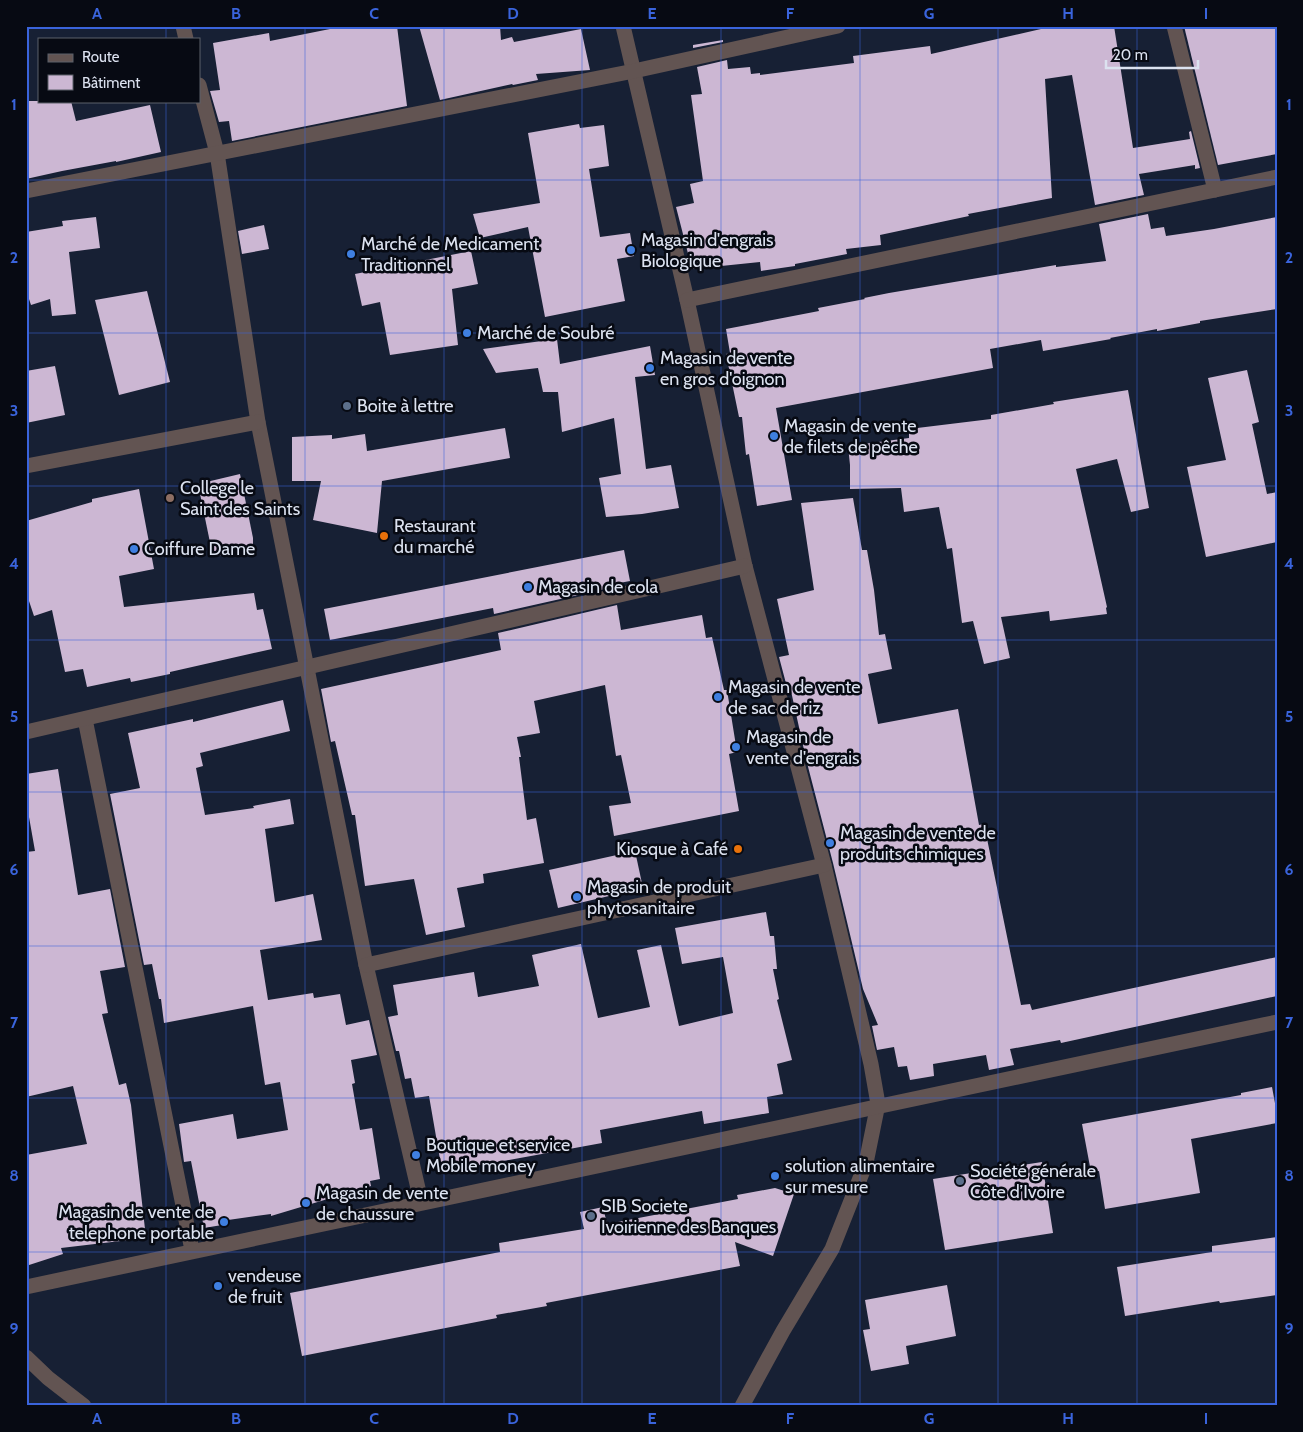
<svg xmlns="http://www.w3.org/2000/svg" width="1303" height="1432" viewBox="0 0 1303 1432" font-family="Cabin,sans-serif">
	<rect width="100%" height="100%" fill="#172034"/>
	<g fill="#ccb7d3">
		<polygon points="345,26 397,26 407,106 232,141 229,121 219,122 210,91 220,90 213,43 269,33 270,41"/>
		<polygon points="419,26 500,26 501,40 512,37 514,42 581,29 590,70 536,74 538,80 513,85 512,84 440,100"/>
		<polygon points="1054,26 1114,26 1133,148 1190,139 1189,132 1191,131 1200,168 1195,169 1195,165 1139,174 1144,195 1095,205 1072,75 1045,79 1052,198 968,214 969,216 880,235 881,245 846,249 847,254 795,264 795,266 761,271 760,262 692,269 676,207 694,203 690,184 703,181 691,95 702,94 697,67 727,60 728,69 750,67 751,74 760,73 760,75 854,63 853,56 930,46 931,54"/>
		<polygon points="1184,26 1277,26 1277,154 1218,165"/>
		<polygon points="723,40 723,42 693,48 693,45"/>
		<polygon points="26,101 71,101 76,121 150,105 161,152 116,162 116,161 62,171 26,179"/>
		<polygon points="579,124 580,128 604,125 609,166 589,169 600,237 630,233 634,256 617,259 625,301 545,317 528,227 480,238 473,214 540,203 528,133"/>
		<polygon points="1148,214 1151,229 1164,227 1166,236 1214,229 1277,217 1277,309 1200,321 1200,323 1157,331 1157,329 1110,338 1111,339 1043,351 1041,340 990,349 993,368 776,408 792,500 757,506 749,454 746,455 742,417 739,417 726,354 730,353 726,329 819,311 818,308 865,299 864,298 889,293 1056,265 1056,267 1106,261 1099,224"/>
		<polygon points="96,217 100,248 69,252 76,314 52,316 50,299 31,305 26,290 26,232 63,226 62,221"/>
		<polygon points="264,225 269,249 242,254 238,231"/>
		<polygon points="471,251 478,284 452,289 458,345 390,355 380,302 362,306 355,274"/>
		<polygon points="147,291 170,382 119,395 95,300"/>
		<polygon points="557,339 560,364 650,346 655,375 635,377 646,469 671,465 679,508 642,514 606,517 599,478 621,474 614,418 562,432 558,392 543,392 538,368 496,373 483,349"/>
		<polygon points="55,366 65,415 26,423 26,371"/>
		<polygon points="1247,370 1259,422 1252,424 1267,494 1277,492 1277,542 1206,557 1187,467 1226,460 1208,378"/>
		<polygon points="1128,390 1149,508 1131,512 1117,459 1076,469 1107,607 1106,608 1107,614 1050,621 1049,611 1001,617 1010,658 984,664 973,621 962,623 952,548 947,549 939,507 904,512 901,488 850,489 850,465 848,446 909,438 909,429 991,419 991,415 1054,404 1053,402"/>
		<polygon points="505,428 510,458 382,481 377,533 313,520 321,481 292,481 292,437 332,435 332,439 365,434 367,451"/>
		<polygon points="240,474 253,538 253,549 213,557 198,484"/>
		<polygon points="139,489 154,569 119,576 124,607 254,593 257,610 263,609 272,649 170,672 170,674 131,682 130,678 87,687 83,669 65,672 52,610 34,616 26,592 26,521 92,502 92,499"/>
		<polygon points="853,498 862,550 867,550 874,590 879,635 885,634 892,669 868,674 878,724 958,709 979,825 984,824 1021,1005 1030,1004 1032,1010 1277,957 1277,996 1061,1043 1060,1040 1010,1049 1014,1065 989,1070 986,1055 933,1064 934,1076 910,1080 907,1066 898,1067 894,1047 877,1050 872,1026 878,1025 863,989 833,863 806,759 791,691 788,691 779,657 789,655 777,599 814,590 801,503"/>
		<polygon points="624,550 630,581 614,584 614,587 494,614 493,608 330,640 324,609"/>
		<polygon points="617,605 621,630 702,615 706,638 712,637 724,690 727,690 737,752 729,754 739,811 614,836 609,806 631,803 621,755 616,756 605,685 534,701 540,733 517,737 521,757 519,757 527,820 536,818 544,863 483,874 484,883 457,888 465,927 426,935 414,879 365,886 355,815 352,815 335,741 331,742 321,689 501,650 498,633"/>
		<polygon points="283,700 290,731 200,753 203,766 196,768 205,815 254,808 253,806 290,799 294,824 265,829 275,902 313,894 322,940 260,950 268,1000 313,993 314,998 340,994 346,1025 369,1020 377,1055 351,1060 355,1083 352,1084 360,1130 372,1128 380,1179 370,1181 371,1186 271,1216 271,1214 228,1220 228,1224 204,1228 191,1161 184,1162 179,1124 233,1114 237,1139 288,1130 280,1082 265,1085 253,1006 164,1023 161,999 159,999 152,964 144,965 110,794 140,788 128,733 193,719 193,722"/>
		<polygon points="58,769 78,895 110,889 125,967 100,971 108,1013 102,1014 119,1085 126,1083 131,1105 146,1238 61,1248 63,1254 26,1266 26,1155 87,1144 73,1086 26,1097 26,852 35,851 26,800 26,774"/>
		<polygon points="635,851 643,888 558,908 549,870"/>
		<polygon points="766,912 770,936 774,936 777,969 773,969 779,999 777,1000 792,1060 777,1064 783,1094 767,1097 769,1113 704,1124 702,1111 600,1130 602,1143 509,1160 442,1171 429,1096 415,1098 411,1078 405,1079 399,1051 396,1051 388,1017 398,1015 393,985 474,972 478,997 539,986 532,955 581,944 598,1018 650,1007 637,950 661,945 679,1026 733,1013 723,957 682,964 675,928"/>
		<polygon points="1272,1087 1277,1114 1277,1123 1191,1139 1200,1193 1105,1209 1099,1171 1091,1172 1082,1124 1241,1095 1241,1093"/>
		<polygon points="1042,1162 1053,1233 945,1250 933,1179"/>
		<polygon points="775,1188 794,1194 773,1256 735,1242 740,1266 546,1303 547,1306 496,1315 497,1318 302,1356 290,1293 500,1252 499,1243 584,1229 580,1212 603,1207 607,1224 738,1199 737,1195"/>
		<polygon points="1277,1237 1277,1295 1220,1303 1219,1301 1125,1316 1117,1267 1212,1252 1212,1246"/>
		<polygon points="947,1285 956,1336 906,1346 909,1364 871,1371 863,1330 870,1329 865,1300"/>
	</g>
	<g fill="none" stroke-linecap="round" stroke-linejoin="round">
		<g stroke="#625452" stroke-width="15">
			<polyline points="183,26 186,39"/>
			<polyline points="623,26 687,300 745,566 824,865 871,1064 878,1104 866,1163 832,1249 783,1331 742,1406"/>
			<polyline points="1174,26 1215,190"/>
			<polyline points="199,85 217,153 258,422 366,965 421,1201"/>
			<polyline points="26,191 634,71 838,26"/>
			<polyline points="687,300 1277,177"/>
			<polyline points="26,466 258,422"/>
			<polyline points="85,719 192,1250"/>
			<polyline points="26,732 745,566"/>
			<polyline points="366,965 824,865"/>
			<path d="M26,1287C442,1195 859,1107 1277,1022"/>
			<polyline points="26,1357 48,1378 84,1406"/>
		</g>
	</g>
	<path fill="none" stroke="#3a64dc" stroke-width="1" stroke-opacity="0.55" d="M166,26V39M305,26V1406M444,26V1406M582,26V1406M721,26V1406M860,26V1406M998,26V1406M1137,26V1406M166,101V1406M26,180H1277M26,333H1277M26,486H1277M26,640H1277M26,792H1277M26,946H1277M26,1098H1277M26,1252H1277"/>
	<g fill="#3f7fe0" stroke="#070a13" stroke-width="2">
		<circle cx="631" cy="250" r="5"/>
		<circle cx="351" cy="254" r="5"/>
		<circle cx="467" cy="333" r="5"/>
		<circle cx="650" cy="368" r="5"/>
		<circle cx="774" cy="436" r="5"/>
		<circle cx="134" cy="549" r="5"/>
		<circle cx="528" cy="587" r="5"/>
		<circle cx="718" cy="697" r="5"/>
		<circle cx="736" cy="747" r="5"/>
		<circle cx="830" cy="843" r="5"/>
		<circle cx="577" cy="897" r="5"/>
		<circle cx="416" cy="1155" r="5"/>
		<circle cx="775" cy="1176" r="5"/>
		<circle cx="306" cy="1203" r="5"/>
		<circle cx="224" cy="1222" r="5"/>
		<circle cx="218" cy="1286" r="5"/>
	</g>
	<g fill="#5c6f8a" stroke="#070a13" stroke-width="2">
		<circle cx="347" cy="406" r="5"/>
		<circle cx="960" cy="1181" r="5"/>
		<circle cx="591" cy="1216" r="5"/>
	</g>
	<circle fill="#8d6e63" stroke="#070a13" stroke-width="2" cx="170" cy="498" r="5"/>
	<g fill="#e8710a" stroke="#070a13" stroke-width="2">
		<circle cx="384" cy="536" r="5"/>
		<circle cx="738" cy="849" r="5"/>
	</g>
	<g text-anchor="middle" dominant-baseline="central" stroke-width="5" stroke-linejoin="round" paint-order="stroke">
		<g font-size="18" fill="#dce2f0" stroke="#070a13" text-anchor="start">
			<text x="641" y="240">Magasin d'engrais<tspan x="641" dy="21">Biologique</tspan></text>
			<text x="361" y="244">Marché de Medicament<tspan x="361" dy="21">Traditionnel</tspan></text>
			<text x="477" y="333">Marché de Soubré</text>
			<text x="660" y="358">Magasin de vente<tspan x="660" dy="21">en gros d'oignon</tspan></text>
			<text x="357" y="406">Boite à lettre</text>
			<text x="784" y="426">Magasin de vente<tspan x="784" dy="21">de filets de pêche</tspan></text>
			<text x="180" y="488">College le<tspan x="180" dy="21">Saint des Saints</tspan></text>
			<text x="394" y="526">Restaurant<tspan x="394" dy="21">du marché</tspan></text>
			<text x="144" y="549">Coiffure Dame</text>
			<text x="538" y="587">Magasin de cola</text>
			<text x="728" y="687">Magasin de vente<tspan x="728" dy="21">de sac de riz</tspan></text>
			<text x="746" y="737">Magasin de<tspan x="746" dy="21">vente d'engrais</tspan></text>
			<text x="840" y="833">Magasin de vente de<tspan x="840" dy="21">produits chimiques</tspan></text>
			<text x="728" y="849" text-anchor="end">Kiosque à Café</text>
			<text x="587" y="887">Magasin de produit<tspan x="587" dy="21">phytosanitaire</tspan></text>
			<text x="426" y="1145">Boutique et service<tspan x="426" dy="21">Mobile money</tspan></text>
			<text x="785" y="1166">solution alimentaire<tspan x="785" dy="21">sur mesure</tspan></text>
			<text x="970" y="1171">Société générale<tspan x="970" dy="21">Côte d’Ivoire</tspan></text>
			<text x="316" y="1193">Magasin de vente<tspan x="316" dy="21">de chaussure</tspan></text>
			<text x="601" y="1206">SIB Societe<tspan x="601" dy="21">Ivoirienne des Banques</tspan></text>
			<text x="214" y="1212" text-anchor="end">Magasin de vente de<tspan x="214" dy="21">telephone portable</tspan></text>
			<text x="228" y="1276">vendeuse<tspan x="228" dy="21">de fruit</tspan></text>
		</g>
	</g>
	<rect width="1303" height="1432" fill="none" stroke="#070a13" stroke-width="55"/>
	<rect x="38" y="38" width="162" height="65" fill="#070a13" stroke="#5c606b"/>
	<rect x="48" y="54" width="25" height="8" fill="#625452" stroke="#5c606b"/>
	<text x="82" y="62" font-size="15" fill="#dce2f0">Route</text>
	<rect x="48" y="75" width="25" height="15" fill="#ccb7d3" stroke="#5c606b"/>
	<text x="82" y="88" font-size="15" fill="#dce2f0">Bâtiment</text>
	<path d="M1106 60v8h92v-8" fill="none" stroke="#dce2f0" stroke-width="2.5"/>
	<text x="1113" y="60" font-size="15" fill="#dce2f0" stroke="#070a13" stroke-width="4" paint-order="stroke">20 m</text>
	<rect x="28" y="28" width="1248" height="1376" fill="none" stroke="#3a64dc" stroke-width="2"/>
	<g font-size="16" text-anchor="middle" font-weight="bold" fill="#3a64dc">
		<text x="97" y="19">A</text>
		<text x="236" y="19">B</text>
		<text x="374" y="19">C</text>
		<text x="513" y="19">D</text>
		<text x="652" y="19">E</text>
		<text x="790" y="19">F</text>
		<text x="929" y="19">G</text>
		<text x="1068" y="19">H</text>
		<text x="1206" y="19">I</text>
		<text x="14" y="110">1</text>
		<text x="1289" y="110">1</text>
		<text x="14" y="263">2</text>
		<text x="1289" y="263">2</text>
		<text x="14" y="416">3</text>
		<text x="1289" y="416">3</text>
		<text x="14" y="569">4</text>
		<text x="1289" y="569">4</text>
		<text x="14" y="722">5</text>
		<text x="1289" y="722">5</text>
		<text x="14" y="875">6</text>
		<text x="1289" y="875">6</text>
		<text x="14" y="1028">7</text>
		<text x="1289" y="1028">7</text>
		<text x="14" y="1181">8</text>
		<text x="1289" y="1181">8</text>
		<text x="14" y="1334">9</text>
		<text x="1289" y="1334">9</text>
		<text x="97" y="1424">A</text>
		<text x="236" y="1424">B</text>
		<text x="374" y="1424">C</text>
		<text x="513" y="1424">D</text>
		<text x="652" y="1424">E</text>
		<text x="790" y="1424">F</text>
		<text x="929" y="1424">G</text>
		<text x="1068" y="1424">H</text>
		<text x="1206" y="1424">I</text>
	</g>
</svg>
